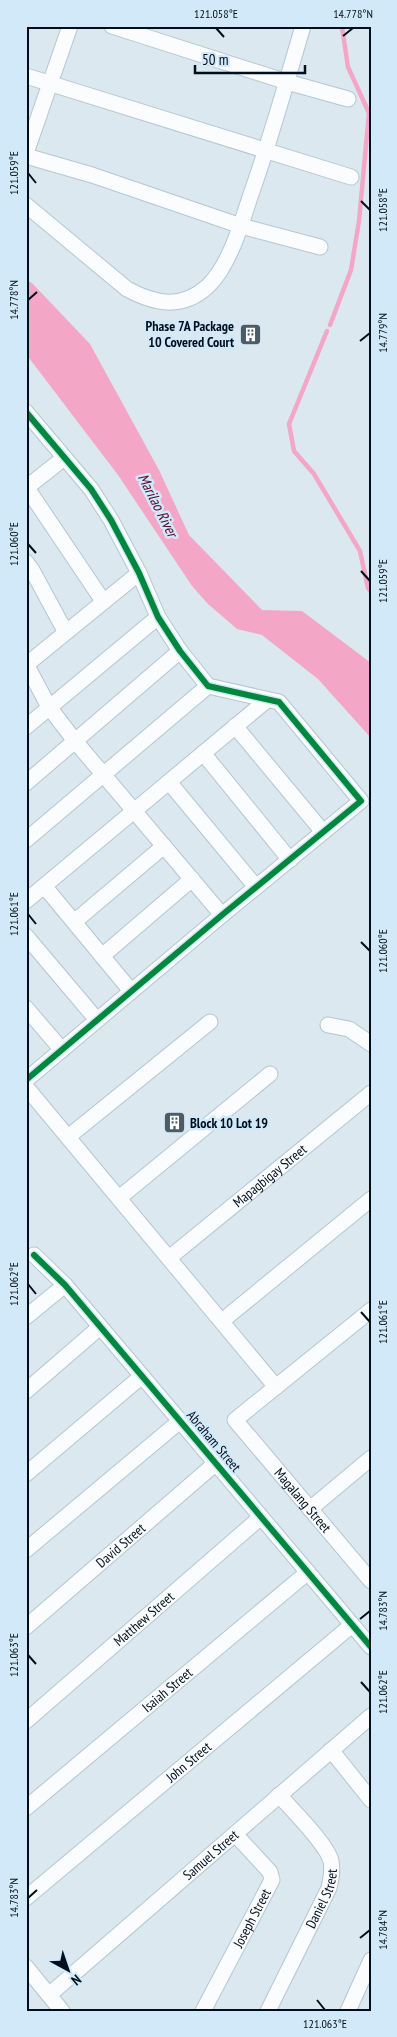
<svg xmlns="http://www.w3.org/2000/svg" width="397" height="2037" viewBox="0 0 397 2037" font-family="'PT Sans Narrow',sans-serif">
	<rect width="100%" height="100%" fill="#dbe8f0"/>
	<polygon fill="#f4a6c6" points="26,280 32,283 90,344 159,470 189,535 262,610 302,611 371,663 371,738 318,679 262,635 237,629 208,604 192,586 118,475 26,354"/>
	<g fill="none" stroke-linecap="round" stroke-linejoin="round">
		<g stroke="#f4a6c6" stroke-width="4.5">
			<polyline points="330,325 351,270 359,221 369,113 348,67 342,27"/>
			<polyline points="327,331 289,424 294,451 314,474 360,551 368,588 371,592"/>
		</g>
		<defs>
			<g id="minor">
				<polyline points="112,26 287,82 348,99"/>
				<polyline points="26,76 351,177"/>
				<polyline points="26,153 70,26"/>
				<polyline points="26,156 92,175 241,226 320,247"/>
				<path d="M26,205L127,289C155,304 182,310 208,286C229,266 241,225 250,197C270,141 286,84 303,26"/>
				<polyline points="26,412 91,489 111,520 139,573 158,617 180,651 208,686 279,702 361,801 222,915 26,1080"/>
				<polyline points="26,488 64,458"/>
				<polyline points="27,488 103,601"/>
				<polyline points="26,562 32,570 65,631"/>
				<polyline points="26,664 49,707 75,741 222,915"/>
				<polyline points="26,665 139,573"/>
				<polyline points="235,726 323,832"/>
				<polyline points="26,727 158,617"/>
				<polyline points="203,753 290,860"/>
				<polyline points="169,782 256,887"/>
				<polyline points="26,783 180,651"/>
				<polyline points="26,840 208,686"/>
				<polyline points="45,887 131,991"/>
				<polyline points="26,901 267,700"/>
				<polyline points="74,922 164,846"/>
				<polyline points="26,936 97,1020"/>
				<polyline points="102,956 192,879"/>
				<polyline points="26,1008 62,1050"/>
				<polyline points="328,1025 349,1029 371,1044"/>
				<polyline points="26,1087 276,1387"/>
				<polyline points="68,1137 210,1022"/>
				<polyline points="119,1198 270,1074"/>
				<polyline points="34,1255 65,1285 371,1647"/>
				<path id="s1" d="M169,1258L371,1093"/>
				<path id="s2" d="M371,1310L235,1420L371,1581"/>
				<polyline points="26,1317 65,1285"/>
				<polyline points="222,1321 371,1199"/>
				<polyline points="26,1391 100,1327"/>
				<polyline points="26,1474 142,1376"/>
				<polyline points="310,1509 371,1458"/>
				<polyline points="26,1550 180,1421"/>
				<path id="s3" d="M26,1627L216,1463"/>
				<path id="s4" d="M26,1721L261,1517"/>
				<polyline points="331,1750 371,1800"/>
				<path id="s5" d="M26,1808L308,1572"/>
				<path id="s6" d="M26,1898L352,1625"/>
				<polyline points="26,1967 62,2011"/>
				<path id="s7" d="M49,1995L371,1716"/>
				<path id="s8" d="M203,2011L272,1880L270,1872L235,1834"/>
				<path id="s9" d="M268,2011L329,1888C331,1879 333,1871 331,1861C327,1844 292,1810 279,1795"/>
				<polyline points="348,2011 371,1960"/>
			</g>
		</defs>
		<use href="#minor" stroke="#b5c6d1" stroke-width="17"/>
		<use href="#minor" stroke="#fafcfd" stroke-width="15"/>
		<defs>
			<g id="cycleway">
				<polyline points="26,412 91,489 111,520 139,573 158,617 180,651 208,686 279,702 361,801 222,915 26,1080"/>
				<polyline points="34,1255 65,1285 371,1647"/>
			</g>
		</defs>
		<use href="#cycleway" stroke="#d2e9f9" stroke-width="9"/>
		<use href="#cycleway" stroke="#00873e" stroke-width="6"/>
	</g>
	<path fill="none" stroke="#000f1d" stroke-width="2" d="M216,28L224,37M343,36L353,28M28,173L36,183M361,201L370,210M28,300L37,292M360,341L370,333M28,544L36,553M361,571L370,581M28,914L36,924M361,942L370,951M28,1284L36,1294M361,1312L370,1322M360,1619L370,1611M28,1655L36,1664M361,1682L370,1692M28,1898L37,1890M360,1938L370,1930M317,2000L325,2010"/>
	<defs>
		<symbol id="building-square" viewBox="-11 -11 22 22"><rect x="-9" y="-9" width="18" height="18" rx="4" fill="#4d5b67" stroke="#d2e9f9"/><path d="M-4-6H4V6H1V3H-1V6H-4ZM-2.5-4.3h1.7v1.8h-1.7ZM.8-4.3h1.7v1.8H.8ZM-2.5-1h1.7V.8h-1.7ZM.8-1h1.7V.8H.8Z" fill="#fff"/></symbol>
	</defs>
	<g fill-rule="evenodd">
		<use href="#building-square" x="238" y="322" width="25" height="25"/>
		<use href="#building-square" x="162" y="1110" width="25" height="25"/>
	</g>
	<g text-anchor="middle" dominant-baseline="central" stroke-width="5" stroke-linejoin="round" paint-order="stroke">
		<g font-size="14" font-weight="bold" fill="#000f1d" stroke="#d2e9f9" text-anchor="end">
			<text x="234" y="326">Phase 7A Package<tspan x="234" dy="16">10 Covered Court</tspan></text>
			<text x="190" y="1123" text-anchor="start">Block 10 Lot 19</text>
		</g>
		<g font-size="14" fill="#000f1d" stroke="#d2e9f9">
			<text stroke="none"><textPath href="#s1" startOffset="130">Mapagbigay Street</textPath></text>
			<text transform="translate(214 1441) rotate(50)">Abraham Street</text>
			<text stroke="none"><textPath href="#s2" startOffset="280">Magalang Street</textPath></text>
			<text stroke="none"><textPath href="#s3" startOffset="125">David Street</textPath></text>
			<text stroke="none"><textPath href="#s4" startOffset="156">Matthew Street</textPath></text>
			<text stroke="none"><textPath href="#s5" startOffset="184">Isaiah Street</textPath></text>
			<text stroke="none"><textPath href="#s6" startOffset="212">John Street</textPath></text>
			<text stroke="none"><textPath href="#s7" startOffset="214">Samuel Street</textPath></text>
			<text stroke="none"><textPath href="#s9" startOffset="125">Daniel Street</textPath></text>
			<text stroke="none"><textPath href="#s8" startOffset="105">Joseph Street</textPath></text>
		</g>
		<g font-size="15" font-style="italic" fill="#560e2f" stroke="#d2e9f9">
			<text transform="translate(158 505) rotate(63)">Marilao River</text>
		</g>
	</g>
	<rect width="397" height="2037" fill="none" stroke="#d2e9f9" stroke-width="55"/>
	<g transform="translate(68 1970) rotate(140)" stroke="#d2e9f9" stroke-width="4" paint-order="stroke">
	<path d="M0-4L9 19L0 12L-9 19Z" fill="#000f1d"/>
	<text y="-8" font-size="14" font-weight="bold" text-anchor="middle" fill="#000f1d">N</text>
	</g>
	<path d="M195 65v8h110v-8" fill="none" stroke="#000f1d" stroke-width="2.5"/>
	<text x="202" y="65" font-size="15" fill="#000f1d" stroke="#d2e9f9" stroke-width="4" paint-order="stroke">50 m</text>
	<rect x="28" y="28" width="342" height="1982" fill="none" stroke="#000f1d" stroke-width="2"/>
	<g font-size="12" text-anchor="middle" fill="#000f1d">
		<text x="216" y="18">121.058°E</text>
		<text x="353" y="18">14.778°N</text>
		<text transform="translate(14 173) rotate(-90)" y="4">121.059°E</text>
		<text transform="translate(383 210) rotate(-90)" y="4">121.058°E</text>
		<text transform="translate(14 300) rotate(-90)" y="4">14.778°N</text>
		<text transform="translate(383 333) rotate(-90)" y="4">14.779°N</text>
		<text transform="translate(14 544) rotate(-90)" y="4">121.060°E</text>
		<text transform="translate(383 581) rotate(-90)" y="4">121.059°E</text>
		<text transform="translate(14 914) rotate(-90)" y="4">121.061°E</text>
		<text transform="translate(383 951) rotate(-90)" y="4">121.060°E</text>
		<text transform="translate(14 1284) rotate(-90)" y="4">121.062°E</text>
		<text transform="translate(383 1322) rotate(-90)" y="4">121.061°E</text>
		<text transform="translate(383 1611) rotate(-90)" y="4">14.783°N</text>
		<text transform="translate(14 1655) rotate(-90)" y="4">121.063°E</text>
		<text transform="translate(383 1692) rotate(-90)" y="4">121.062°E</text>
		<text transform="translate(14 1898) rotate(-90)" y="4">14.783°N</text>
		<text transform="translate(383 1930) rotate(-90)" y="4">14.784°N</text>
		<text x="325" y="2028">121.063°E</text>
	</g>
</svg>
